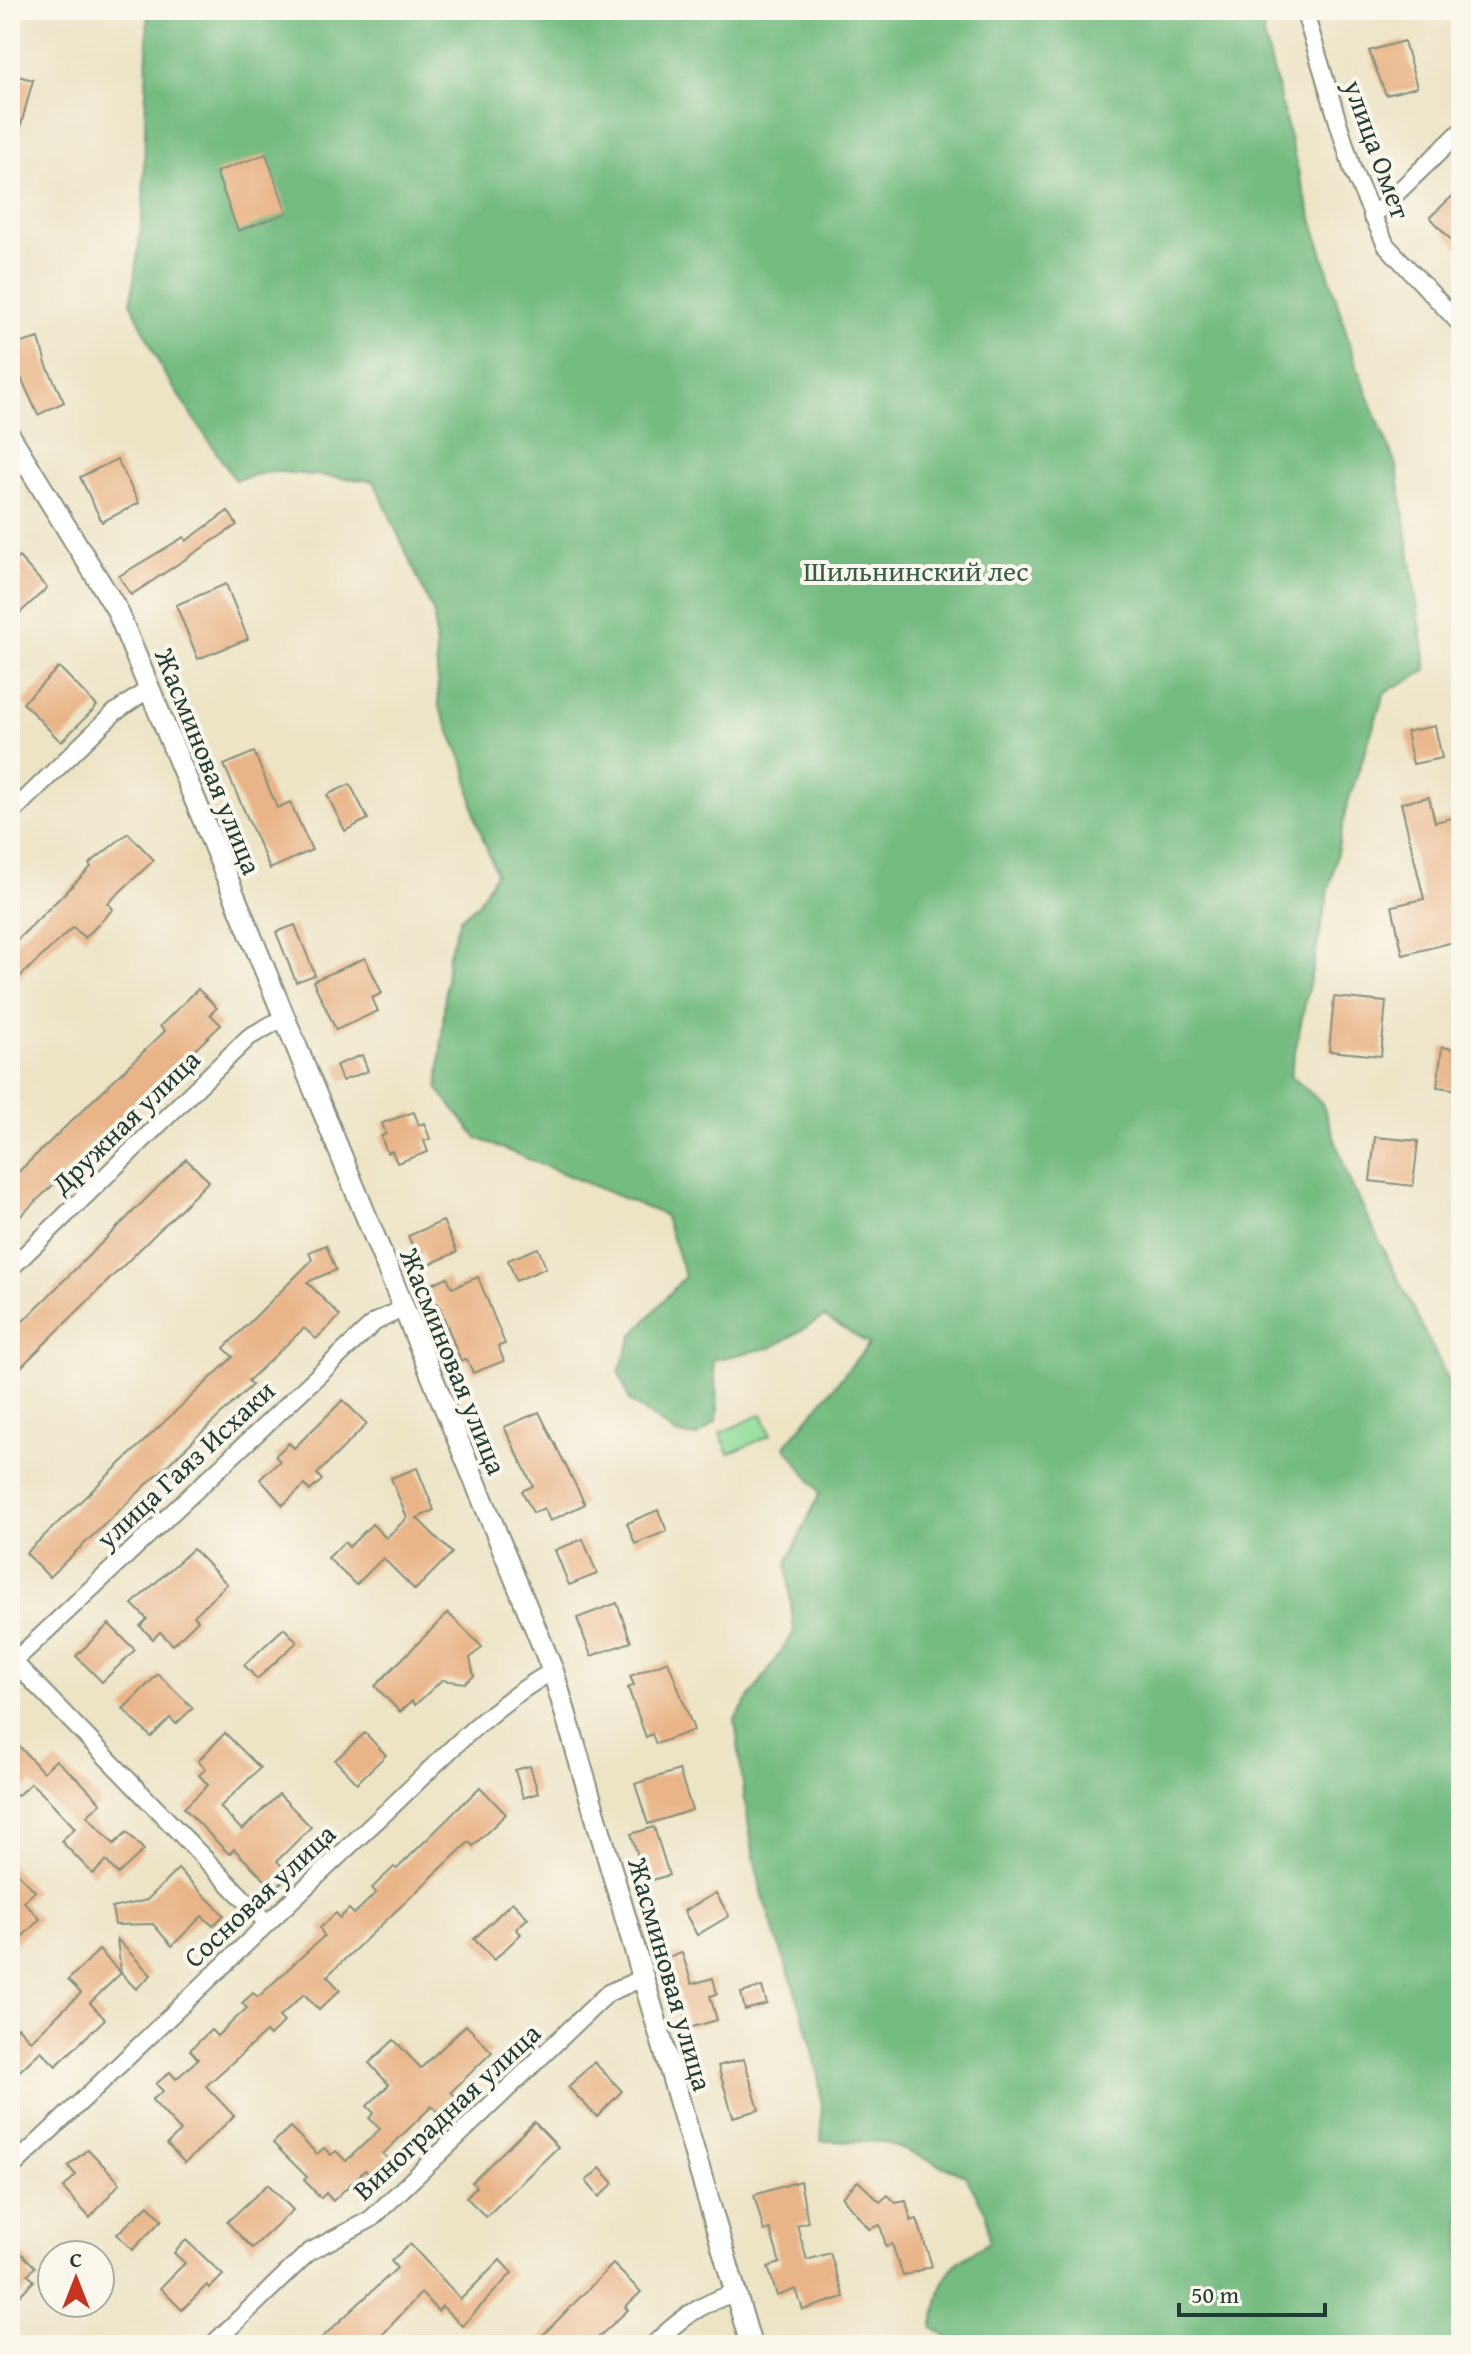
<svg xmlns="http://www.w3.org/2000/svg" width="1471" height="2355" viewBox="0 0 1471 2355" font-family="'Gentium Book Plus',serif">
	<rect width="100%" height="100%" fill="#fbf7ec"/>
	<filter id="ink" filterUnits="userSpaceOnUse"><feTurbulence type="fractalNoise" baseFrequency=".0125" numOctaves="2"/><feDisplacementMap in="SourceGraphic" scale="16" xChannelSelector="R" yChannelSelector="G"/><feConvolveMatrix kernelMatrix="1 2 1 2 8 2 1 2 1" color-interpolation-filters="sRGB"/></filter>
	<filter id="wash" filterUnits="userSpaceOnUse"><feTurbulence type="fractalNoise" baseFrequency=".006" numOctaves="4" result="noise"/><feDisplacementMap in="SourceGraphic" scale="32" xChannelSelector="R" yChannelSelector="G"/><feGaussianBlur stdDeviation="1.8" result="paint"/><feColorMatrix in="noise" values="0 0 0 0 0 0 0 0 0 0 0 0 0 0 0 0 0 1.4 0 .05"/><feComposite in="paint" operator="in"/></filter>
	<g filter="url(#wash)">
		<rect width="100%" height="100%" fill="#ede4c6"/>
		<polygon fill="#8fdb99" stroke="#578c66" stroke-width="2" points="762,1414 771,1435 729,1454 720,1433"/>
		<path fill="#73bb81" stroke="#497c5a" stroke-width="2" d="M148,10H1258L1300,178L1356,365L1397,468L1427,671L1385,692L1347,805L1290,1075L1322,1103L1351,1184L1461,1405V2345H952L945,2335L932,2327C946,2273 939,2271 989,2242L986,2213L965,2175L885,2142L821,2141C829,2052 783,1971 761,1888C747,1832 742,1775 735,1719L794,1632L787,1563L820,1493L785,1446L869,1344L824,1317L773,1347L713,1360L718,1409L716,1422L696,1437L676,1434L630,1401L619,1372L633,1335L685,1276L664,1215L477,1138L438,1089L448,957L460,918L477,905L496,873L476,820L465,766L439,707L434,614L374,481L272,471L235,480L163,372L131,302L143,214Z"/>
		<g id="blocks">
			<g fill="#e9b588">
				<polygon points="1404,41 1417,87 1386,95 1369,51"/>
				<polygon points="10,74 33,80 15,147 10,146"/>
				<polygon points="266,154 287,213 238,231 216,172"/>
				<polygon points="1461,188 1461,251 1430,217"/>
				<polygon points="39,338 46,364 64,402 38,415 10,354 10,346"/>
				<polygon points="117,459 139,503 102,522 80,477"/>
				<polygon points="228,511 237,525 131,595 119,576 184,537 186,541"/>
				<polygon points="19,557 47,588 10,622 10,565"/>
				<polygon points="226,584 248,639 198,659 176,605"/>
				<polygon points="59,667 97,706 61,742 23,703"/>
				<polygon points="1435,726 1442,758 1413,764 1406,732"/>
				<polygon points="254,752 277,808 290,802 312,850 270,869 224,765"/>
				<polygon points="350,784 368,819 345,831 327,795"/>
				<polygon points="1429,797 1435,822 1461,816 1461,940 1403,955 1392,906 1424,899 1401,803"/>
				<polygon points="128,833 154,860 108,903 113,909 85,938 73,927 10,986 10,947 91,867 89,864"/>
				<polygon points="295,925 315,975 296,982 276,932"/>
				<polygon points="365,958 382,993 372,998 378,1011 336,1030 313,981"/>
				<polygon points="198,989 217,1008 210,1014 221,1025 10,1226 10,1180 165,1031 160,1026"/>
				<polygon points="1334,997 1386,1002 1381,1056 1329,1051"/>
				<polygon points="1442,1047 1461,1050 1461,1090 1437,1087"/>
				<polygon points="362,1055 368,1071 342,1081 336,1065"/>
				<polygon points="414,1112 419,1125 424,1123 430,1139 424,1141 428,1152 397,1163 392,1151 387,1153 381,1136 386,1134 382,1123"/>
				<polygon points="1375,1137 1418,1141 1413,1186 1370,1181"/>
				<polygon points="186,1159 209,1181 19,1369 10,1360 10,1334"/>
				<polygon points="443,1221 457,1252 428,1265 422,1252 416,1254 408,1236"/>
				<polygon points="326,1245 336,1270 307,1282 340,1316 316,1339 304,1328 248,1381 252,1385 49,1577 26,1553 233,1357 224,1348 312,1260 309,1252"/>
				<polygon points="538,1248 546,1268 516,1281 508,1260"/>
				<polygon points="447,1277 452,1288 478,1277 505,1344 498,1346 504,1361 473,1373 467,1359 461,1361 438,1303 429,1307 421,1289"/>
				<polygon points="343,1400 367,1424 317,1474 322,1480 310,1491 305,1485 283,1505 260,1479 280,1461 275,1456 289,1443 294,1448"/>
				<polygon points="539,1412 585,1504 550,1521 544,1508 533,1513 522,1491 533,1486 504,1427"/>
				<polygon points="417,1468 434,1510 417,1518 452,1553 415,1590 383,1558 356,1585 328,1558 344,1542 349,1547 372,1524 386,1538 407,1518 391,1478"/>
				<polygon points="658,1510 667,1531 635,1544 627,1523"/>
				<polygon points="583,1539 597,1574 569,1585 555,1550"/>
				<polygon points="193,1549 227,1584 194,1616 198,1620 173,1645 160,1632 153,1639 140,1626 147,1619 132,1604"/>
				<polygon points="617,1603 631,1642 591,1656 577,1618"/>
				<polygon points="448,1613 482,1647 470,1658 474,1676 465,1683 442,1680 415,1705 412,1701 400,1712 375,1686"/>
				<polygon points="109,1624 135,1650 102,1682 76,1656"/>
				<polygon points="284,1628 297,1642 257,1679 244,1665"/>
				<polygon points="668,1661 694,1730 656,1744 652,1734 646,1737 628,1688 634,1685 630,1676"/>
				<polygon points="158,1674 193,1708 176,1724 170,1718 151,1737 123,1709"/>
				<polygon points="225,1733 260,1768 220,1807 242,1830 279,1794 311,1827 277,1861 290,1875 274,1889 234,1849 229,1854 184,1808 208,1785 199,1775 206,1769 198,1761"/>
				<polygon points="365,1733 386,1755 357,1783 335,1760"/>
				<polygon points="10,1736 43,1772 56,1760 82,1783 101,1803 87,1816 114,1844 127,1832 144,1850 118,1874 106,1861 93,1874 61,1841 75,1828 49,1800 31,1783 17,1796 10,1789"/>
				<polygon points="530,1766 538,1793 523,1798 515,1770"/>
				<polygon points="679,1770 692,1810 648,1824 635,1784"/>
				<polygon points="480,1787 506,1814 473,1846 469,1842 327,1976 340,1990 319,2010 304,1994 279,2017 284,2022 270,2036 266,2032 206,2086 234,2116 185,2163 167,2144 181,2131 152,2100 163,2091 156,2084 170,2072 176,2079 198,2059 190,2050 211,2030 217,2036 247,2008 242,2003 253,1993 258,1997 324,1936 320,1928 336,1913 340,1918 349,1909 354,1914 376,1893 372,1888 394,1867 397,1869"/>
				<polygon points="654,1827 669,1875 646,1882 631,1834"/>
				<polygon points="10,1865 35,1891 24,1902 40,1919 10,1949"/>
				<polygon points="178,1869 224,1915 213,1926 202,1916 172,1946 153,1924 115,1925 112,1908 147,1900"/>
				<polygon points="716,1893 729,1916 697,1935 684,1911"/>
				<polygon points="512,1902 528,1918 516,1929 521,1934 494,1960 474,1939"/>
				<polygon points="117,1939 151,1975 136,1989 121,1973"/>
				<polygon points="99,1950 121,1973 90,2003 105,2019 56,2066 41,2051 10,2080 10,2035 18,2027 31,2041 64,2009 81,1993 68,1980"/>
				<polygon points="682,1953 692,1984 713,1978 717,1994 710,1996 717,2020 689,2028 667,1957"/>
				<polygon points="762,1987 767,2004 745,2010 741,1993"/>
				<polygon points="466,2025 492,2052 451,2092 463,2104 446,2120 432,2106 383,2154 395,2166 377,2183 365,2170 333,2201 326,2193 321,2198 304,2180 307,2177 273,2143 290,2127 317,2154 324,2148 331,2155 336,2151 346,2161 380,2129 369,2118 374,2113 367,2106 389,2085 369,2063 394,2040 421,2068"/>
				<polygon points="744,2059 759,2110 733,2117 718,2066"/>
				<polygon points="594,2062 622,2091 597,2117 568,2087"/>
				<polygon points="534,2122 558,2147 486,2217 466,2197 476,2187 472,2182"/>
				<polygon points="88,2149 120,2183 90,2218 63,2188 76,2175 68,2166"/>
				<polygon points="600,2168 614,2183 599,2197 586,2181"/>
				<polygon points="800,2181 808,2222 797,2225 807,2260 830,2253 844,2297 803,2310 796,2289 777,2296 768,2267 780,2263 770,2229 764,2231 754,2195"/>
				<polygon points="858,2181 880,2202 888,2195 896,2203 906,2201 911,2221 917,2219 932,2266 903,2276 892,2244 886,2246 880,2225 869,2229 842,2197"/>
				<polygon points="268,2184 293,2210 252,2248 227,2222"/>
				<polygon points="148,2205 162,2220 132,2250 117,2234"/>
				<polygon points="186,2240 223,2275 210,2288 207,2285 182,2310 160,2288 185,2263 174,2253"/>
				<polygon points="10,2242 35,2267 28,2274 34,2281 10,2305"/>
				<polygon points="410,2244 461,2299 500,2260 512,2273 462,2326 442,2306 438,2311 421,2293 373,2345 314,2345 397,2268 391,2261"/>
				<polygon points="613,2264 641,2292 625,2307 628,2310 590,2345 533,2345"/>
			</g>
		</g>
	</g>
	<g filter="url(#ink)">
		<use href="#blocks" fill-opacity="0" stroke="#86907d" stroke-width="2"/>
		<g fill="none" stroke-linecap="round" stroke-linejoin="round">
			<defs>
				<g id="minor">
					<polyline points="1304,10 1353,171 1386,245 1461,325"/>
					<polyline points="1372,217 1461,131"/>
					<polyline points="10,814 114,713 150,688"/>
					<polyline points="10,1269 249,1037 283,1018"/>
					<polyline points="14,1662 266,1922"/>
					<polyline points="10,1665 375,1322 402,1309"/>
					<path d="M10,2169C131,2055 250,1938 372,1825C430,1772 484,1709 553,1671"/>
					<polyline points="212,2345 309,2252 371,2219 608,1993 643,1978"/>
					<path d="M653,2345C679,2319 700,2304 735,2293"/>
				</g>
				<polyline id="tertiary" points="10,436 117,610 553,1671 751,2345"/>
			</defs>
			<use href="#minor" stroke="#86907d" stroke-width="20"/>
			<use href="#tertiary" stroke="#86907d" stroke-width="24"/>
			<use href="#minor" stroke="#fff" stroke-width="16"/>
			<use href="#tertiary" stroke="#fff" stroke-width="20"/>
		</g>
	</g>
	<g text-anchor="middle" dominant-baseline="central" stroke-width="8" stroke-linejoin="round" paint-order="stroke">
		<g font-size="28" fill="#1f3d34" stroke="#fbf7ec">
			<text transform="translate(1378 149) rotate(70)">улица Омет</text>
			<text transform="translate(209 761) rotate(68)">Жасминовая улица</text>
			<text transform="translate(125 1121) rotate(-44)">Дружная улица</text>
			<text transform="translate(454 1361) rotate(68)">Жасминовая улица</text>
			<text transform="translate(185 1464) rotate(-43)">улица Гаяз Исхаки</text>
			<text transform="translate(259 1895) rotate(-43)">Сосновая улица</text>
			<text transform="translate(671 1974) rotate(74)">Жасминовая улица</text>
			<text transform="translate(446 2111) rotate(-43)">Виноградная улица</text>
		</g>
		<g font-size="28" fill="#355d48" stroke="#fbf7ec">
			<text x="916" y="570">Шильнинский лес</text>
		</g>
	</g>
	<rect width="1471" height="2355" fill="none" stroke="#fbf7ec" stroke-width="40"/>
	<g transform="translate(76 2279)"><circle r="38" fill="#fbf7ec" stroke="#a3ada2" stroke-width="2"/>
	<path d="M0-6L14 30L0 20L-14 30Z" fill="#c8321e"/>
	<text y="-12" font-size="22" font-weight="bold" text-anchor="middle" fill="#1f3d34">С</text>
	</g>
	<path d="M1179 2303v12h146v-12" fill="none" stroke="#1f3d34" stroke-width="4"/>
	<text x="1191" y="2303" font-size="24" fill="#1f3d34" stroke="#fbf7ec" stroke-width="6" paint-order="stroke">50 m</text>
</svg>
